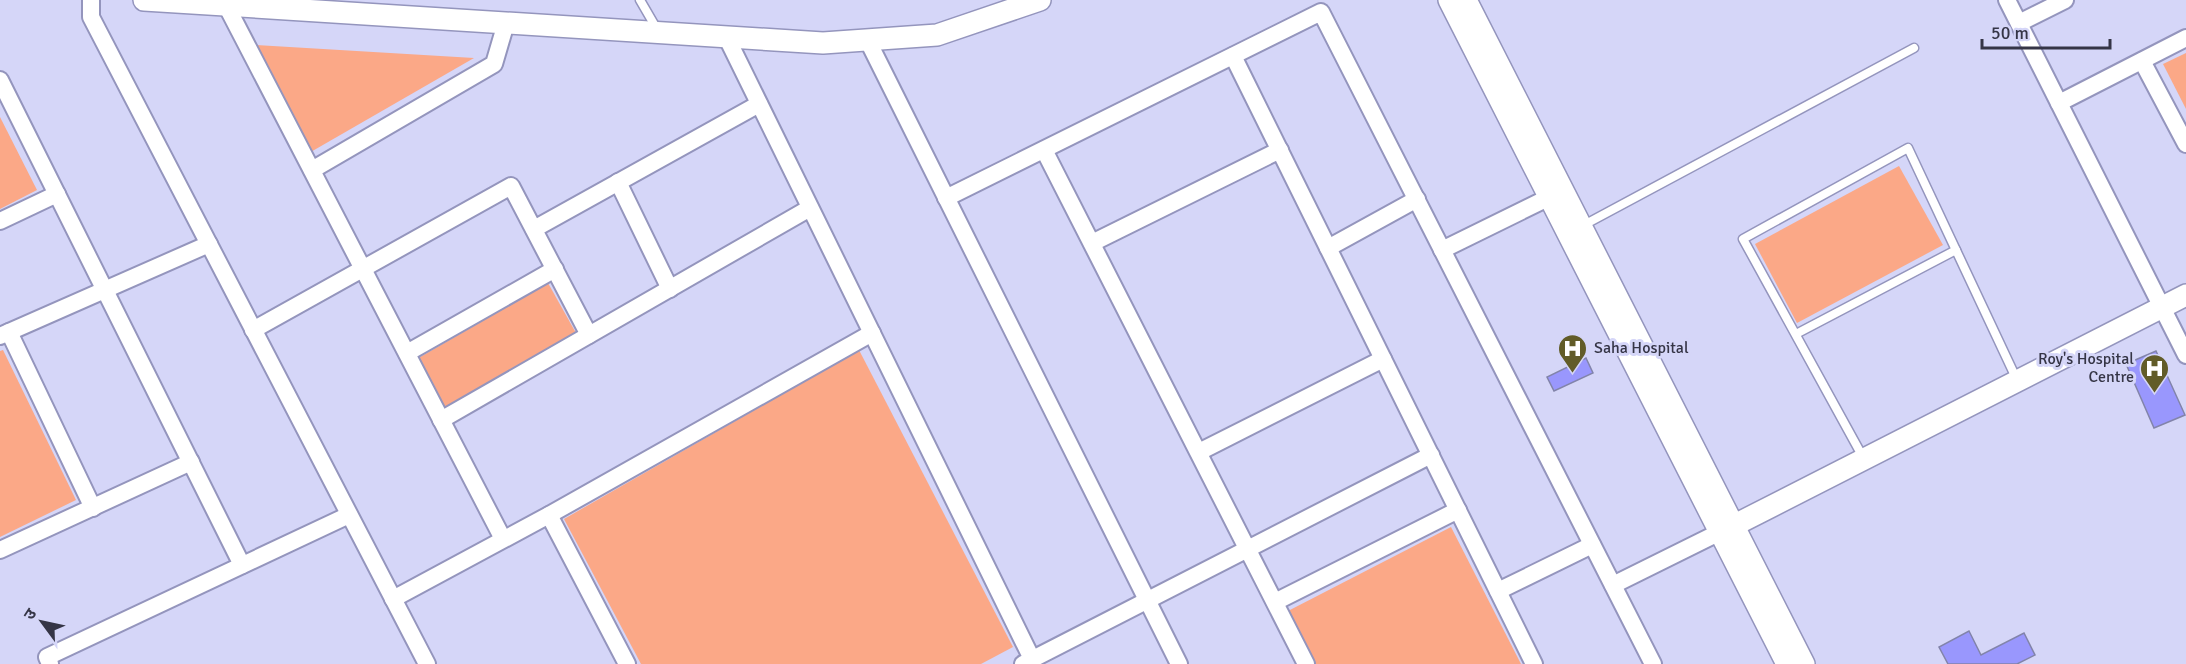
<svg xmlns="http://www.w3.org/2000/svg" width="2186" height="664" viewBox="0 0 2186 664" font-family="Signika,'Noto Sans Devanagari',sans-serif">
	<rect width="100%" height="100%" fill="#d5d6f8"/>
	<g fill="#fba887">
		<polygon points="256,45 474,58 309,153"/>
		<polygon points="2186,53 2186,109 2163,64"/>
		<polygon points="0,117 37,190 0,209"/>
		<polygon points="1899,166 1943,245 1797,323 1755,244"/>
		<polygon points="548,283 576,333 444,409 415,360"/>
		<polygon points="3,350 76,500 0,537 0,351"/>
		<polygon points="859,350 1013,647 981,664 641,664 564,519"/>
		<polygon points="1451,527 1521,664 1315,664 1288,611"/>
	</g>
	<g fill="#9997fd" stroke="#8284aa" stroke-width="1.5">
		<polygon points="2156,351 2185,415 2154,428 2126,364"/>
		<polygon points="1586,358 1593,373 1554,391 1547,377"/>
		<polygon points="1969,631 1981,655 2024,633 2035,655 2017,664 1948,664 1939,647"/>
	</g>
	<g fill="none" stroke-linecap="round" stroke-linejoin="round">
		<defs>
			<g id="service">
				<polyline points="640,0 658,31"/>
				<polyline points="1582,226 1914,48"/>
				<polyline points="1796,334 1956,250"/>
				<polyline points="1864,459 1743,239 1908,148 2017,380"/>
			</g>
			<g id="minor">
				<polyline points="91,0 91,17 427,664"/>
				<polyline points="2007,0 2186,355"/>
				<polyline points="226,5 503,539"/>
				<polyline points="2019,23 2065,0"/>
				<polyline points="726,36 1032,659"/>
				<polyline points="867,39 1179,664"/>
				<polyline points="1233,56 1534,664"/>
				<polyline points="2142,61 2186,144"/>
				<polyline points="0,80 242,565"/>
				<polyline points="2059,103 2186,38"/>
				<polyline points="1044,150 1306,664"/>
				<polyline points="312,170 494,64 506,23"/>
				<polyline points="618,182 670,289"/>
				<polyline points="946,198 1321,12 1653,664"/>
				<polyline points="0,221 57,194"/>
				<polyline points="534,229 759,104"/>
				<polyline points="1092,243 1280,150"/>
				<polyline points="1328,248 1417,199"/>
				<polyline points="1442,250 1560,192"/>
				<polyline points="253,330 511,186 589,335"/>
				<polyline points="9,332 93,508"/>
				<polyline points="0,336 209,244"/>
				<polyline points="407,353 555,269"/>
				<polyline points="441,420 810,208"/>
				<polyline points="1199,452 1383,359"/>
				<polyline points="549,515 627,664"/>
				<polyline points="0,550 191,462"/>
				<polyline points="1613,585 1720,532"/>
				<polyline points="1498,591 1592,545"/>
				<polyline points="393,599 549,515 872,333"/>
				<polyline points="1275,602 1458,510"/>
				<polyline points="50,664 47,657 349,515"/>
				<polyline points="1023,664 1431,455"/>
			</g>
			<g id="tertiary">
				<polyline points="144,0 823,43 937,35 1040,0"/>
				<polyline points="1449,0 1787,664"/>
				<polyline points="1466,0 1804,664"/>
				<polyline points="1721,532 2186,295"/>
			</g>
		</defs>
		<use href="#service" stroke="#9495bd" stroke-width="11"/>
		<use href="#minor" stroke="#9495bd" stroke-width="20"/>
		<use href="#tertiary" stroke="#9495bd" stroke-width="24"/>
		<use href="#service" stroke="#fff" stroke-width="8"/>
		<use href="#minor" stroke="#fff" stroke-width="16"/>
		<use href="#tertiary" stroke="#fff" stroke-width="21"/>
	</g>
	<defs>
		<symbol id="hospital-pin" viewBox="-11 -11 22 30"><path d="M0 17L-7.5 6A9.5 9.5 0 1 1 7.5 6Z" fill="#625c28" stroke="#d5d6f8"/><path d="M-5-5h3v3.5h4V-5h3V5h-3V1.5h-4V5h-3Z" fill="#fff"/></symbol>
	</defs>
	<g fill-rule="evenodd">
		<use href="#hospital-pin" x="1556" y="332" width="33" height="45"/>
		<use href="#hospital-pin" x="2138" y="352" width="33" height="45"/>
	</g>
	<g text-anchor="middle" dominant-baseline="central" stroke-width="6" stroke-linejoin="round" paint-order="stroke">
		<g font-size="16" fill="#353546" stroke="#d5d6f8" text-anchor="start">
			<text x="1594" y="348">Saha Hospital</text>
			<text x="2134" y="359" text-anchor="end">Roy's Hospital<tspan x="2134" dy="18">Centre</tspan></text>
		</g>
	</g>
	<g transform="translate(42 622) rotate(303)" stroke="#d5d6f8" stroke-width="4.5" paint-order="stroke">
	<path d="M0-4.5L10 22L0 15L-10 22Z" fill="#353546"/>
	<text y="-9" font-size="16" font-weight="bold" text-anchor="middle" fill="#353546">उ</text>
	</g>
	<path d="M1982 39v9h128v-9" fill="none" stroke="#353546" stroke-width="3"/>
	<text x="1991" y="39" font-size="18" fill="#353546" stroke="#d5d6f8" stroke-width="4.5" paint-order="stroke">50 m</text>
</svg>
